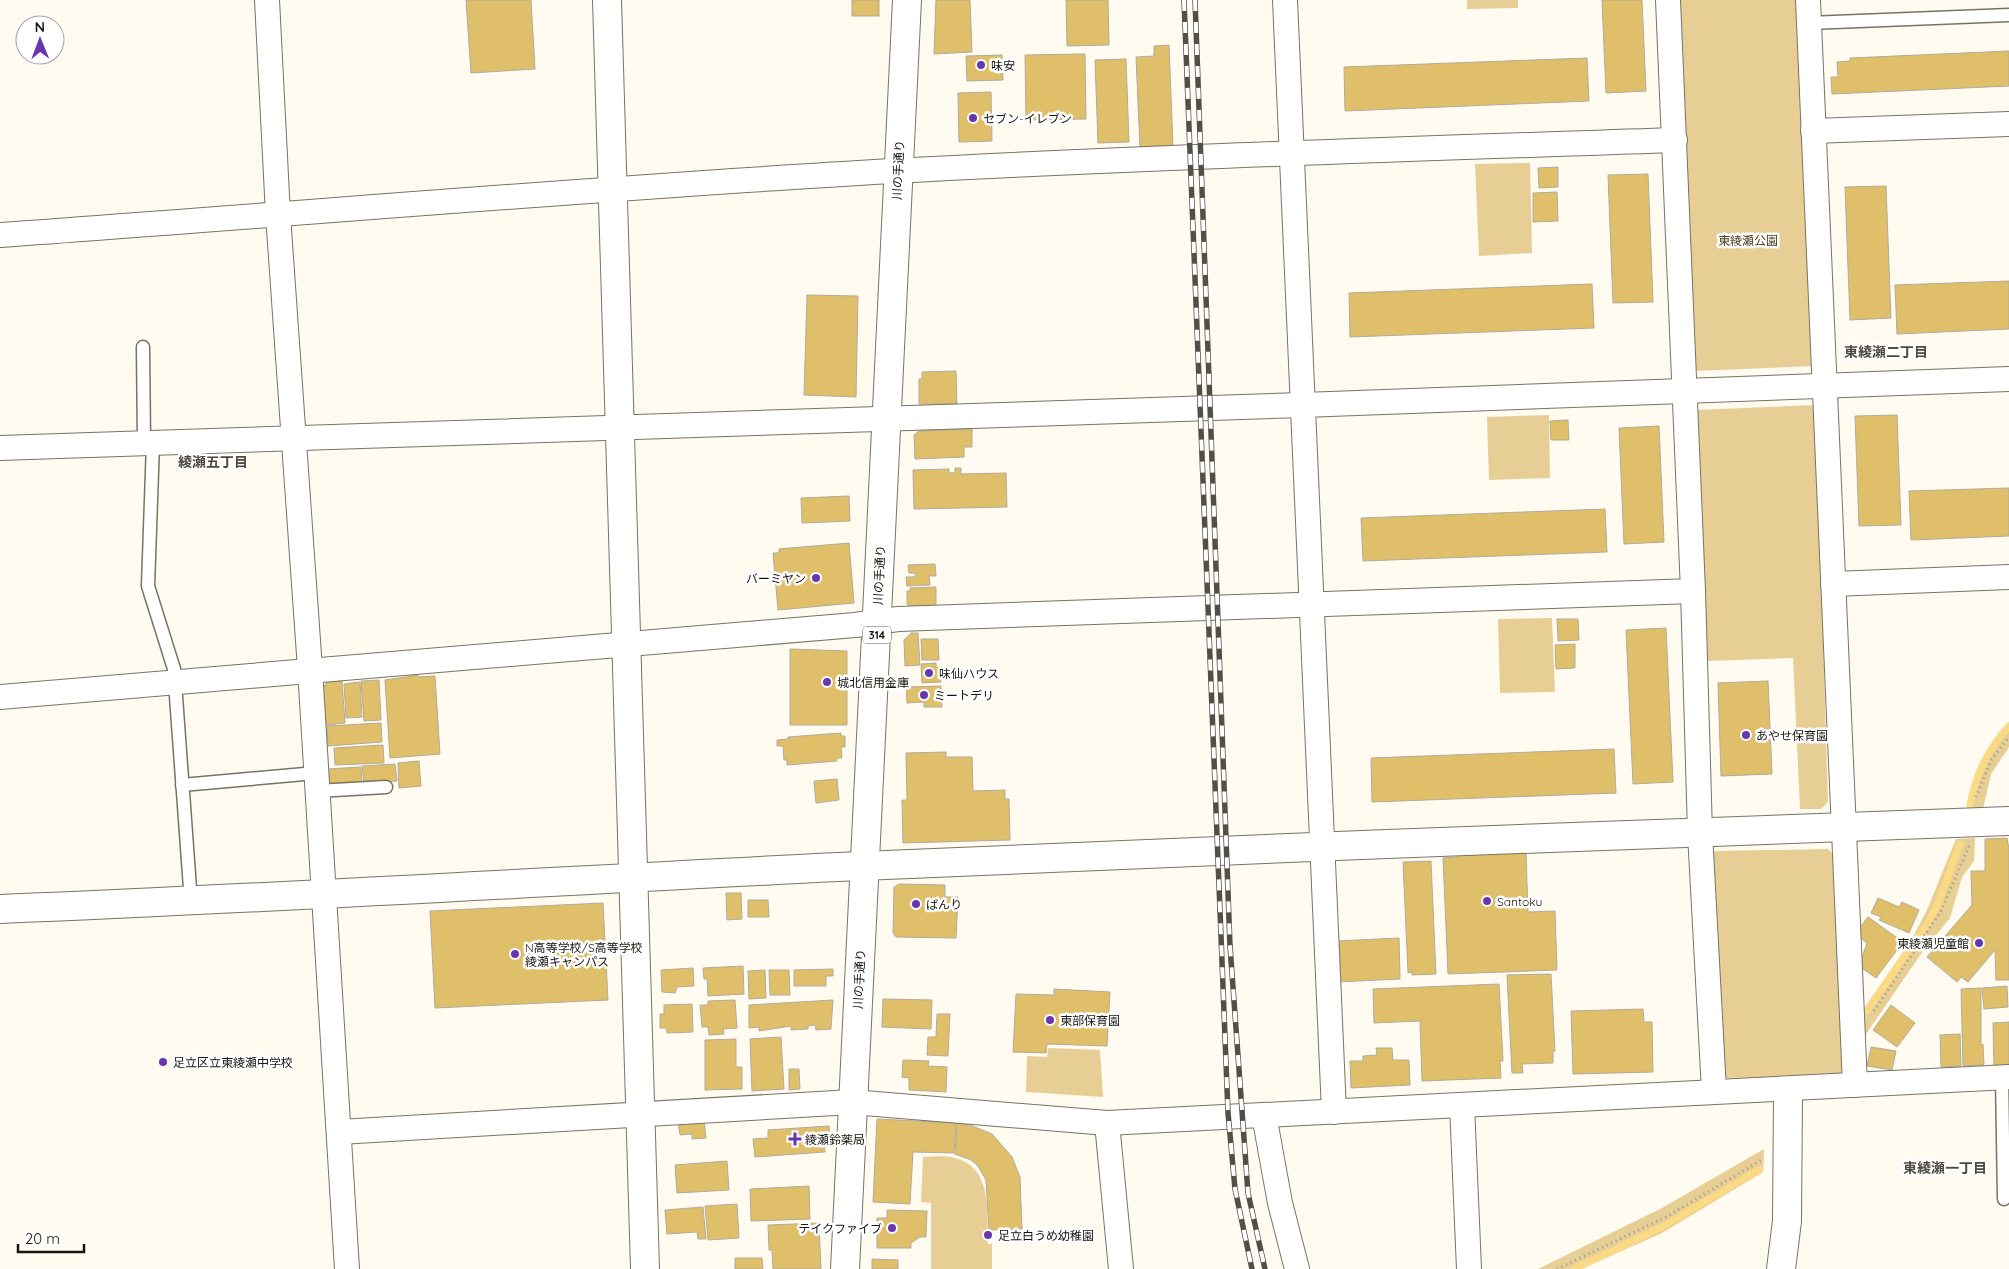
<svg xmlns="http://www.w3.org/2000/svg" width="2009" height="1269" viewBox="0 0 2009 1269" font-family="Quicksand,'Noto Sans JP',sans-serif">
	<rect width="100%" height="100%" fill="#fffbf0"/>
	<g fill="#e6ce95">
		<polygon points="1467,0 1518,0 1518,8 1467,9"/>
		<polygon points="1678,0 1798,0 1813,366 1693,371"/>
		<polygon points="1530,163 1532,253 1479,256 1475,164"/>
		<polygon points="1816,405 1828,802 1821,809 1800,809 1793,658 1707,661 1696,410"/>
		<polygon points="1549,415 1550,478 1489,480 1487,417"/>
		<polygon points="1552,618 1555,692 1500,693 1498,619"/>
		<path d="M2009,722V747L1991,774L1983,809L1967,810C1975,777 1983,746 2009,722Z"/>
		<polygon points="1975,838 1974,861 1962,877 1950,918 1923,951 1862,1040 1861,1013 1912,939 1927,910 1956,839"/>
		<polygon points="1828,849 1834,855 1847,1066 1839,1075 1727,1078 1721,1073 1711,857 1715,851"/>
		<polygon points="1048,1048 1100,1050 1103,1097 1026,1092 1027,1056 1047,1057"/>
		<polygon points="1764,1149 1763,1172 1662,1233 1581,1269 1538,1269 1662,1208"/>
		<path d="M923,1157C933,1157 945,1155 954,1158C993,1166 987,1214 988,1244H992V1269H931V1203L921,1202Z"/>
	</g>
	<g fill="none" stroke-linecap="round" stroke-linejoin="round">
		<g stroke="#fbda85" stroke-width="7">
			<path d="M1970,805C1976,773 1988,750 2009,726"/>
			<polyline points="1867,1011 1929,921 1937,906 1960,844"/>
			<polyline points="1574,1269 1662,1227 1760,1169"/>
		</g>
	</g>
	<g fill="#e0bf6b" stroke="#b2ab9a">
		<polygon points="466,0 531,0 535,69 471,73"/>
		<rect x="852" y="0" width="27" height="16"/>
		<polygon points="936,0 970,0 972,52 934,54"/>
		<polygon points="1066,0 1108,0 1109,45 1067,46"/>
		<polygon points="1602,0 1642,0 1646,91 1606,93"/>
		<polygon points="1169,45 1173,146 1140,147 1136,57 1154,56 1154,46"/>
		<polygon points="2009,51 2009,86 1832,94 1831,77 1838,77 1837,62 1850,61 1850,58"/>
		<polygon points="1085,54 1086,119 1026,120 1025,55"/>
		<polygon points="1002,55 1003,80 967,81 966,56"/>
		<polygon points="1587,58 1589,101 1345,111 1344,67"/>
		<polygon points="1126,59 1129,142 1098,143 1095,60"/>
		<polygon points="991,92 992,141 959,142 958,93"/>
		<polygon points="1558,167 1558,187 1539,188 1538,168"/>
		<polygon points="1648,174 1653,302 1613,303 1608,175"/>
		<polygon points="1886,186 1891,318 1850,320 1845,187"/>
		<polygon points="1557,192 1558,221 1533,222 1533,193"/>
		<polygon points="2009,281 2009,329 1897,334 1895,285"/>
		<polygon points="1592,284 1594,328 1350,337 1349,293"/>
		<polygon points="807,295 858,296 856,397 804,395"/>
		<polygon points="956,371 957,404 919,404 919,379 922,379 922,372"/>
		<polygon points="1897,415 1901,525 1859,526 1855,416"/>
		<polygon points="1568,420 1569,440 1551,440 1550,421"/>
		<polygon points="1659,426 1664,542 1624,544 1619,428"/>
		<polygon points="972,429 972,447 964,447 964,457 915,459 914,435 919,431"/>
		<polygon points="955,468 961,468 961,474 1006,473 1007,507 914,509 913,470 949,469 949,473 955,473"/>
		<polygon points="2009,488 2009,536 1911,540 1909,491"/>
		<polygon points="849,496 850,521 802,523 801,498"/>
		<polygon points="1605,509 1607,552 1363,561 1361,518"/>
		<polygon points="849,543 854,603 778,610 773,553 779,553 779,549"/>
		<polygon points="935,564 936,576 929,576 930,585 907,586 906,577 915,577 915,573 909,573 908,565"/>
		<polygon points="936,587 936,609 912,609 907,604 907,591 910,591 910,588"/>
		<polygon points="1557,619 1578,619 1579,640 1558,641"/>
		<polygon points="1666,628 1673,782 1633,784 1626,630"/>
		<polygon points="911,633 918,633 920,665 905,666 904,640"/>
		<polygon points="921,639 938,639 939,660 922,660"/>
		<polygon points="1575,644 1575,668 1556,669 1555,645"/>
		<polygon points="790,649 847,651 847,725 790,725"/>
		<polygon points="936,663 936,667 940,667 941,682 922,683 921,664"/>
		<polygon points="418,675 418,677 435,676 440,754 390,758 385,680"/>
		<polygon points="379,680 381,720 364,721 361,681"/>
		<polygon points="342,681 345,723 326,725 323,688 327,682"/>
		<polygon points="1768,681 1772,774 1721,776 1718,683"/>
		<polygon points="360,682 362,717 346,718 344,684"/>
		<polygon points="941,686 942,707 924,707 924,702 907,703 906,687"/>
		<polygon points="381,723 382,742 328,746 327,726"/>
		<polygon points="841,733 841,736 845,736 845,747 841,747 842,758 837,758 837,761 787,765 787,760 784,760 783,746 777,746 777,740 788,739 788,737"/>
		<polygon points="383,745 384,763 335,765 334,748"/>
		<polygon points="1614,749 1616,793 1372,802 1371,758"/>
		<polygon points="946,752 946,757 972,757 973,791 1005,790 1005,799 1009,799 1010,840 903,843 902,800 907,800 906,753"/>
		<polygon points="419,761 421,786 399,788 398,763"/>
		<polygon points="395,764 397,781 364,784 362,766"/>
		<polygon points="361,767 362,784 329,785 328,769"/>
		<polygon points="837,779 839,800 816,803 814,781"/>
		<polygon points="2007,838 2009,849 2009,980 1996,980 1995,950 1968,982 1961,977 1957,982 1927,957 1972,905 1971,871 1985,871 1985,839"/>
		<polygon points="1526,852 1528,912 1555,911 1557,970 1448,974 1443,858 1458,857 1458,855"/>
		<polygon points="1431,861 1436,974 1412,975 1412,972 1408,973 1403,862"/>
		<polygon points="899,884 945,885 945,897 958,897 956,938 896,937 893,933 894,887"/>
		<polygon points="726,893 741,893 742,919 727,920"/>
		<polygon points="1878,898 1899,907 1902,902 1919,910 1909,933 1879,920 1881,917 1871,913"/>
		<polygon points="748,900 768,900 769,917 748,917"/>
		<polygon points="603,903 608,1000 435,1008 430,911"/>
		<polygon points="1868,917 1903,942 1876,978 1859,966 1867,943 1855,934"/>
		<polygon points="1399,938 1400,979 1337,982 1336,941"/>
		<polygon points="743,966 744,994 708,996 707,979 704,979 703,968"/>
		<polygon points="693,968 694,986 677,987 675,993 662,992 661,970"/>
		<polygon points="833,969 833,976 826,976 826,986 794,986 794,970"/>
		<polygon points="765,970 766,998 749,999 748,971"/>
		<polygon points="769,970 789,970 790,995 770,995"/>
		<polygon points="1551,974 1555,1051 1553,1051 1553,1063 1522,1064 1523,1073 1512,1073 1507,975"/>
		<polygon points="1499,984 1503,1061 1500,1061 1501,1078 1422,1081 1420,1021 1374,1023 1373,989"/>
		<polygon points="2007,986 2008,1007 1984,1009 1982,988"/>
		<polygon points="1981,988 1981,1045 1983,1044 1984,1065 1963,1066 1961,989"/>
		<polygon points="1054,989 1110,992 1107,1046 1047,1044 1046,1053 1013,1052 1016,994 1054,995"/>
		<polygon points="883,999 932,1000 931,1029 882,1027"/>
		<polygon points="735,1000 737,1028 723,1029 724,1034 709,1035 708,1027 702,1027 700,1005 708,1005 708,1001"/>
		<polygon points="833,1000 831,1029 816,1030 815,1025 808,1026 808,1029 791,1030 791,1026 759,1031 759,1027 749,1028 749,1005"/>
		<polygon points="692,1004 693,1032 667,1033 666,1028 660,1028 660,1014 664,1014 664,1005"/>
		<polygon points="1891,1005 1915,1023 1897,1047 1873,1030"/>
		<polygon points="1643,1009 1644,1022 1652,1022 1653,1072 1573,1074 1571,1011"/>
		<polygon points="937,1014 950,1014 948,1056 927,1055 928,1037 936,1037"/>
		<polygon points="2009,1022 2009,1068 1994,1069 1993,1023"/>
		<polygon points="1960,1034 1961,1066 1941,1067 1940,1035"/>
		<polygon points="781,1037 784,1089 752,1091 750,1039"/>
		<polygon points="736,1039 736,1067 742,1067 742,1089 705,1090 705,1040"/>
		<polygon points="1871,1047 1896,1051 1892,1070 1867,1066"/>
		<polygon points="1376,1048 1392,1048 1393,1060 1409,1060 1410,1085 1351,1088 1350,1061 1363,1061 1363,1056 1377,1055"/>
		<polygon points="903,1060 929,1061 928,1066 947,1067 946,1092 909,1090 909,1078 902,1077"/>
		<polygon points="789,1069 799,1069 800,1089 789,1090"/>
		<polygon points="877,1119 956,1123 954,1153 913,1152 910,1204 873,1202"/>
		<polygon points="704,1120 706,1138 692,1139 692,1134 680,1135 678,1122"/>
		<polygon points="957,1123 970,1125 992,1134 1012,1157 1020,1177 1022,1229 989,1230 986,1180 978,1166 971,1160 955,1154"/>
		<polygon points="829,1126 830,1140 824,1140 825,1152 755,1157 753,1139 768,1138 768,1130"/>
		<polygon points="727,1161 729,1190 677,1193 675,1165"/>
		<polygon points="809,1186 810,1219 751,1221 750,1189"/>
		<polygon points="737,1204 739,1238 708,1240 705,1206"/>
		<polygon points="703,1207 706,1239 698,1239 697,1232 667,1234 665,1210"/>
		<polygon points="887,1210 927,1211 926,1237 920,1237 911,1243 911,1248 877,1248 877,1218 887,1218"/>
		<polygon points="819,1223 821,1269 773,1269 772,1250 769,1250 768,1225"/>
		<polygon points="735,1258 762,1258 763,1269 735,1269"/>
		<polygon points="872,1259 898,1260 898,1269 872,1269"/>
	</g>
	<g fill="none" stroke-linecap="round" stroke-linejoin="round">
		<defs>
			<g id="service">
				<polyline points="1809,23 2009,15"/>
				<polyline points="143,347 144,443"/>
				<polyline points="153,443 148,586 174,669 191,902"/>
				<polyline points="182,785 316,773"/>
				<polyline points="317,791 386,787"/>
				<polyline points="2002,1077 2004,1199"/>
			</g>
			<g id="minor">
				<polyline points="267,0 278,215 310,669 347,1269"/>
				<polyline points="1285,0 1334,1112"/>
				<polyline points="1668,0 1693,591 1700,833 1714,1091"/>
				<path d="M1808,0C1823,362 1837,724 1855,1085"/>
				<polyline points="1813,131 2009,124"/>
				<path d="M0,235C297,214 594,188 892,171C1153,157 1414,149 1675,140"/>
				<polyline points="0,448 1303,405 2009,379"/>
				<polyline points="1833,584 2009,577"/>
				<polyline points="0,697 855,625 898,619 1693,591"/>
				<polyline points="1462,1105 1469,1269"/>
				<polyline points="1264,1115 1280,1203 1297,1269"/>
				<polyline points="1107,1123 1121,1269"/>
				<polyline points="339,1132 852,1102 1107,1123 2009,1077"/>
			</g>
			<g id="tertiary">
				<polyline points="607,0 645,1269"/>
				<path d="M0,909C279,898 558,881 838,867C1228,849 1619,835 2009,821"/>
				<polyline points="1781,1269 1787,1221 1788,1096"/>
			</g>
			<polyline id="primary" points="845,1269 907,0"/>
		</defs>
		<use href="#service" stroke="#797363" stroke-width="15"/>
		<use href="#minor" stroke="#797363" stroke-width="26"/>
		<use href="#tertiary" stroke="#797363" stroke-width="30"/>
		<use href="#primary" stroke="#797363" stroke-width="30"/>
		<g stroke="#98958c" stroke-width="3" stroke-dasharray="1 4" stroke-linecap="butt">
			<polyline points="1976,797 1991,760 2009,737"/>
			<polyline points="1874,1011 1941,911 1969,846"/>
			<polyline points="1557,1269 1668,1216 1763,1159"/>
		</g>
		<use href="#service" stroke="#fff" stroke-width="12"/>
		<use href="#minor" stroke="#fff" stroke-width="24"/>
		<use href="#tertiary" stroke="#fff" stroke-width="28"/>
		<use href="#primary" stroke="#fff" stroke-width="28"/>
		<defs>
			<g id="rail">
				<polyline points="1184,0 1228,1113 1235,1189 1252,1269"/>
				<polyline points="1195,0 1230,946 1248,1193 1265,1269"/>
			</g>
		</defs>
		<use href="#rail" stroke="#524f48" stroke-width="5.5"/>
		<use href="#rail" stroke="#fff" stroke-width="4" stroke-dasharray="11" stroke-linecap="butt"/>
	</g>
	<g fill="#6836ad" stroke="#fff" stroke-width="2">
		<circle cx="981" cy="65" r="5"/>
		<circle cx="973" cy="118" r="5"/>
		<circle cx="816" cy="578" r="5"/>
		<circle cx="929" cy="673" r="5"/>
		<circle cx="827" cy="682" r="5"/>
		<circle cx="924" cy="695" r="5"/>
		<circle cx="1746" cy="735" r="5"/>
		<circle cx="1487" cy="901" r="5"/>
		<circle cx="916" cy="904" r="5"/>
		<circle cx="1979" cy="943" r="5"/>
		<circle cx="515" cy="954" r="5"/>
		<circle cx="1050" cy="1020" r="5"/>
		<circle cx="163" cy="1062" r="5"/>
		<path d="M792.5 1131.5h5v5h5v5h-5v5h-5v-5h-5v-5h5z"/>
		<circle cx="892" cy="1228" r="5"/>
		<circle cx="988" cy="1235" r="5"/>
	</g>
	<g text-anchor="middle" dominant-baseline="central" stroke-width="5" stroke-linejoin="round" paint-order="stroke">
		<rect fill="#fff" stroke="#5d5b57" stroke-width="1" x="863" y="626.5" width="28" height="17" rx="4"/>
		<g font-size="11" font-weight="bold" fill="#17150f">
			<text x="877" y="635">314</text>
		</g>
		<g font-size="12" fill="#17150f" stroke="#fff" text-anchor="start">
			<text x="991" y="65">味安</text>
			<text x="983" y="118">セブン-イレブン</text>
			<text x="806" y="578" text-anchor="end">バーミヤン</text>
			<text x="939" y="673">味仙ハウス</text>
			<text x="837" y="682">城北信用金庫</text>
			<text x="934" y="695">ミートデリ</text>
			<text x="1756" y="735">あやせ保育園</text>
			<text x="1497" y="901">Santoku</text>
			<text x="926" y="904">ばんり</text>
			<text x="1969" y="943" text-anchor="end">東綾瀬児童館</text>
			<text x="525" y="947">N高等学校/S高等学校<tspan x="525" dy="14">綾瀬キャンパス</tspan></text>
			<text x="1060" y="1020">東部保育園</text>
			<text x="173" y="1062">足立区立東綾瀬中学校</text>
			<text x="805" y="1139">綾瀬鈴薬局</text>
			<text x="882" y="1228" text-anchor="end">テイクファイブ</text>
			<text x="998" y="1235">足立白うめ幼稚園</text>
		</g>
		<g font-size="12" fill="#17150f" stroke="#fff">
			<text transform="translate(898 170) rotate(-87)">川の手通り</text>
			<text transform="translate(879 575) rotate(-87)">川の手通り</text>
			<text transform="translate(859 979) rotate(-87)">川の手通り</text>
		</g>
		<g font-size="12" fill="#493b17" stroke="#fff">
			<text x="1748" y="240">東綾瀬公園</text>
		</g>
		<g font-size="14" font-weight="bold" fill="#504a3c" stroke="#fff">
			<text x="1886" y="352">東綾瀬二丁目</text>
			<text x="213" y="462">綾瀬五丁目</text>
			<text x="1945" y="1168">東綾瀬一丁目</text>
		</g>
	</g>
	<g transform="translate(40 40) rotate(359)"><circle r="24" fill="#ffffff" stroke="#a2a19f"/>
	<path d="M0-4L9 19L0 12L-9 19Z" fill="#6836ad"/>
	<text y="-8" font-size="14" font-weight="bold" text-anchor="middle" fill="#17150f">N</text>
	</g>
	<path d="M18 1244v8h66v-8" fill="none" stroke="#17150f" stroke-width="2.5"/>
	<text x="25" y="1244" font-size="15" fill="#17150f" stroke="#ffffff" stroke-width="4" paint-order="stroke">20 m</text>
</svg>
